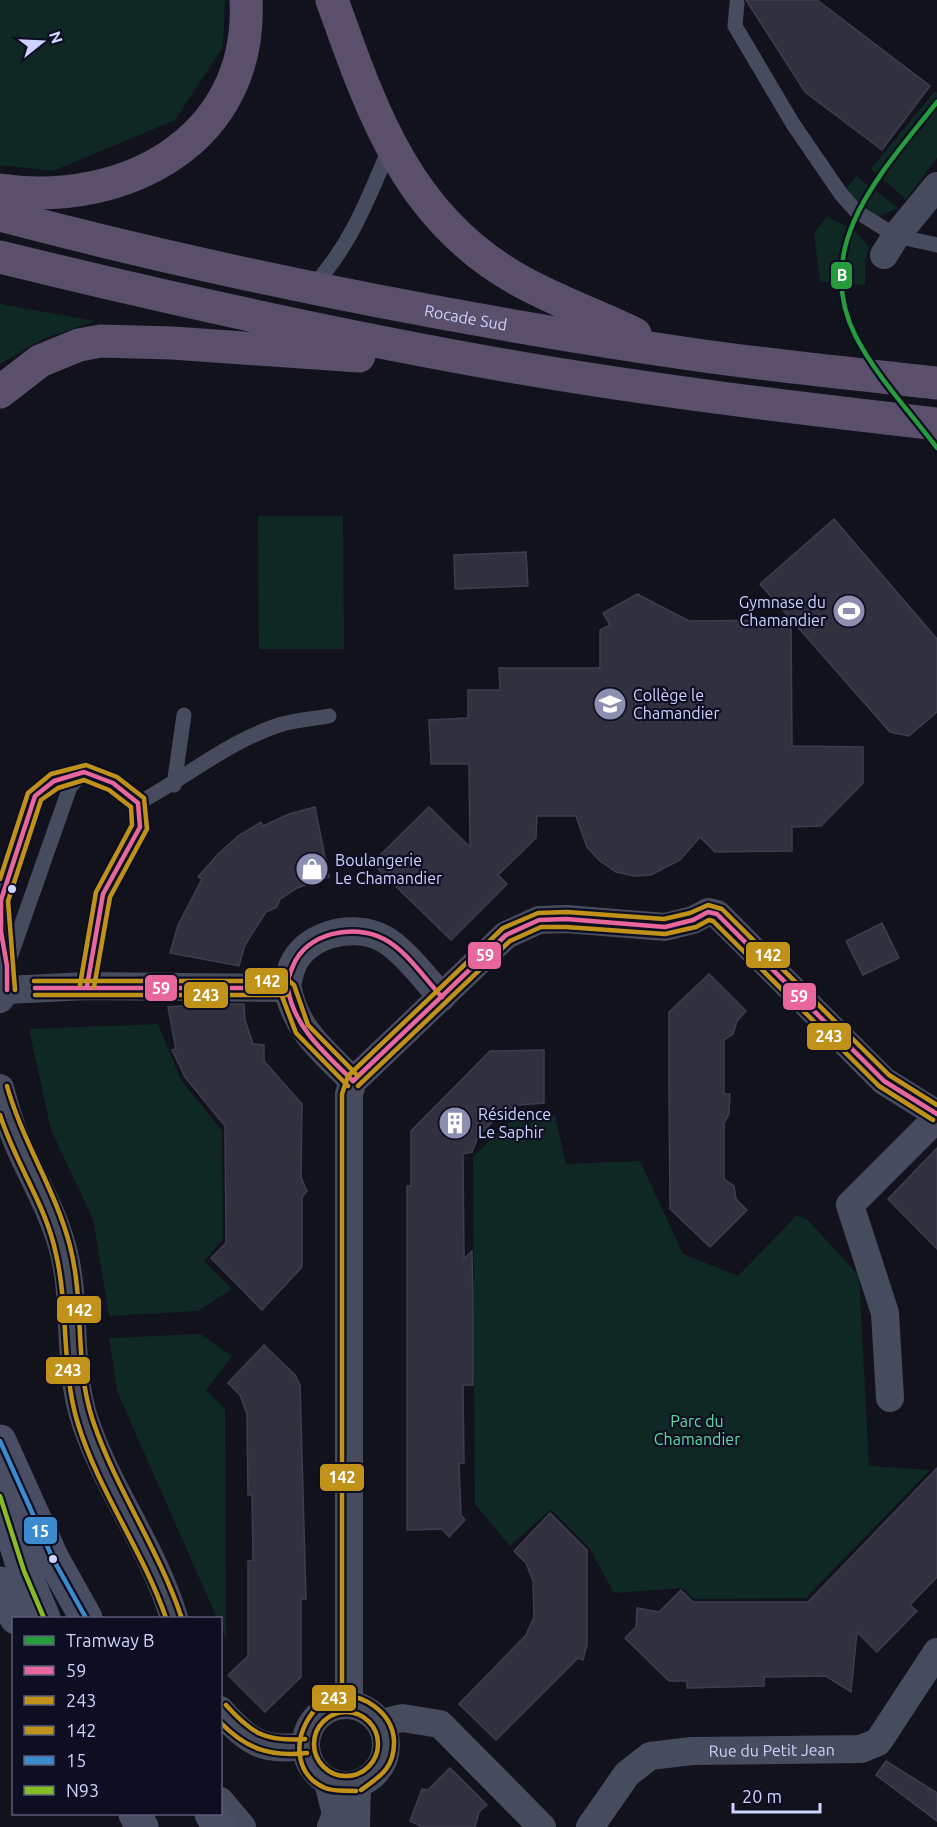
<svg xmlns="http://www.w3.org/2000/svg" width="937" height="1827" viewBox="0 0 937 1827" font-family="Ubuntu,sans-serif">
	<rect width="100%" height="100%" fill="#12121d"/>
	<g fill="#102824">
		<polygon points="0,0 225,0 223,47 175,120 53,171 0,165"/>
		<polygon points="935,91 937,93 937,158 906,199 871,169"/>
		<polygon points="856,176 898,208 878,217 845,191"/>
		<polygon points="827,216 856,232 869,247 865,260 865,285 820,282 814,234"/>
		<polygon points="0,304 95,321 43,339 0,364"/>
		<polygon points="258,516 343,516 344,649 259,649"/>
		<polygon points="158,1024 181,1080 222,1131 223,1239 204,1261 232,1289 198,1311 109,1316 93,1219 51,1130 29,1029"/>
		<polygon points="555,1115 566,1164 640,1161 683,1254 738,1276 797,1215 808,1220 859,1276 869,1466 930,1470 806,1598 694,1599 682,1588 614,1593 590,1549 551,1509 510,1546 475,1504 473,1157 513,1118"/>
		<polygon points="200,1334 232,1356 206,1390 225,1409 226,1640 221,1627 220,1618 217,1618 117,1391 109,1338"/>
	</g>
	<g fill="#30303f" stroke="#3c3d51" stroke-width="1.5">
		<polygon points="746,0 817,0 930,86 882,150 805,92"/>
		<polygon points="834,519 937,639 937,712 909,736 890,732 760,584"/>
		<polygon points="526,552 528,586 455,589 454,555"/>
		<polygon points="637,594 689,621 791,620 792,746 863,747 863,783 821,826 792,827 792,851 715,852 700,837 680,860 651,875 634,876 616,872 600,861 587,847 576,816 537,816 536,838 498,875 507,884 451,940 372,863 429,807 470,847 469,764 431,764 429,720 468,718 468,690 500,690 499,668 600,668 600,630 610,625 603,613"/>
		<polygon points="315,807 329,877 297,888 280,899 277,907 266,912 245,945 239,966 170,953 178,925 202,879 198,877 218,854 238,836 261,822 263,826 289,814"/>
		<polygon points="882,923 899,958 863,975 846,941"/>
		<polygon points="709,974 746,1011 737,1021 733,1034 724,1040 724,1094 730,1094 729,1114 724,1123 724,1179 734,1186 736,1199 747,1210 710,1247 670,1209 669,1083 669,1012"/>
		<polygon points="209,1004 244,1004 245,1020 253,1044 264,1045 264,1061 302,1104 301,1177 307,1191 302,1197 302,1267 262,1310 211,1258 226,1243 225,1126 185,1077 172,1050 176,1049 168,1007"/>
		<polygon points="544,1050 544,1103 518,1105 510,1114 496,1118 478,1137 472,1152 463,1154 464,1259 472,1251 473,1313 473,1385 463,1385 464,1463 459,1464 461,1515 465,1520 449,1537 442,1529 407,1530 407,1186 411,1186 411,1131 490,1051"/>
		<polygon points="937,1148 937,1249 888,1199"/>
		<polygon points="264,1345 295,1375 300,1385 306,1599 301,1599 301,1677 265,1712 228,1675 248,1656 248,1561 253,1560 252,1495 248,1495 247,1414 240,1395 228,1383"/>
		<polygon points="937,1468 937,1577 910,1605 917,1611 877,1652 857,1632 851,1692 826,1676 764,1677 764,1686 687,1688 687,1681 669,1681 625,1638 636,1627 637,1608 659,1612 681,1590 693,1602 808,1602"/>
		<polygon points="550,1513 587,1550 587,1645 583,1660 578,1658 496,1740 459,1704 526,1635 534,1617 533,1581 526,1563 514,1551"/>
		<polygon points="886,1761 937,1793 937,1821 876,1775"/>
		<polygon points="450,1768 487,1805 479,1812 475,1827 422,1827 410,1821 422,1789 428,1790"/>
	</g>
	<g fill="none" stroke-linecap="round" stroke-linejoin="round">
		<g stroke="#474b5e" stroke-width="15">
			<polyline points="737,3 735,26 793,124 841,194 856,211 896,236 937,245"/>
			<path d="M312,287C350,247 369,197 390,147"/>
			<polyline points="174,785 184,715"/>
			<path d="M138,803C186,778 227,742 279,725C294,720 313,719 329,716"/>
			<polyline points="8,963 70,787 84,772"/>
			<polyline points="7,990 7,966 1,932 1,900 35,796 54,781 84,772 113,783 138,803 140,827 103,894 87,986"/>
		</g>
		<g stroke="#474b5e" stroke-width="28">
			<polyline points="884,255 896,236 937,186"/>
			<polyline points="0,999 7,990 87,986 287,988"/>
			<path d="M353,1081C325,1052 297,1032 288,990C286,985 289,978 290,973C299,935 353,921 384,939C404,950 426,980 442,997"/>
			<path d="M0,1088C6,1111 14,1136 24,1157C38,1187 54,1216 63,1249C78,1307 66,1367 86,1424C109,1491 154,1550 174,1618"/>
			<polyline points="890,1398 885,1313 850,1205 937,1118"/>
			<polyline points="349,1704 349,1094 353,1081 506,935 539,920 566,919 665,927 693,920 708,912 717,914 884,1081 937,1114"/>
			<circle cx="346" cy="1745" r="40"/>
			<path d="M220,1710C248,1742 262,1752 306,1746"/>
			<polyline points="381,1723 402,1718 440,1724 542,1827"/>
			<polyline points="328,1782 336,1814 331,1827"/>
			<polyline points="220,1801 242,1827"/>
			<polyline points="356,1827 357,1784"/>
			<path id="s1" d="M590,1827L627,1774L650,1756L692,1751L861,1749L878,1742L937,1652"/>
		</g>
		<g stroke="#494e64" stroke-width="33">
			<polyline points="0,1441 53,1559 86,1618"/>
			<polyline points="0,1496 24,1571 44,1618"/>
			<polyline points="0,1583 16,1618"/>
			<polyline points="135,1814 142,1827"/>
			<polyline points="211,1814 219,1827"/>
		</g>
		<g stroke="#5b506c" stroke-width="33">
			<path d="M332,0C372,112 407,216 515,278C553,300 596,315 635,334"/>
			<path d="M0,190C125,208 253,140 246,0"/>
			<path id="s2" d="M0,215C227,275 458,320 690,354C772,366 855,374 937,383"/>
			<path d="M0,257C171,299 342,337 515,367C655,391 796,408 937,424"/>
			<polyline points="0,392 40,361 79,345 101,341 172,343 359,356"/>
		</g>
		<defs>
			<g id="bus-1">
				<polyline points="35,988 287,988"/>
				<polyline points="7,990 7,966 1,932 1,900 35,796 54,781 84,772 113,783 138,803 140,827 103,894 87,986"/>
				<polyline points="353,1081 506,935 539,920 566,919 665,927 693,920 708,912 717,914 884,1081 937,1114"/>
				<path d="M353,1081C327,1055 294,1028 288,989C286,981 290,973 293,966C306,933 353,923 384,939C407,951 424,978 442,997"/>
			</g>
			<g id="bus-2">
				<polyline points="15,990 8,901 41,800 58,788 84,780 109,790 131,807 132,825 96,892 80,985"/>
				<polyline points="280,991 296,1033 348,1086"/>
				<polyline points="35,995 287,995"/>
				<polyline points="358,1086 510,941 541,927 566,927 665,934 696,927 709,920 713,921 879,1086 933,1120"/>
				<path d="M0,1115C15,1163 46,1205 56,1254C69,1310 61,1369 78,1424C99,1492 143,1551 166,1618"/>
				<path d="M220,1722C246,1749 270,1757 307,1753"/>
				<path d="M356,1791C345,1790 335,1792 325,1788C268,1763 316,1665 374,1706C385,1714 393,1726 394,1740C395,1767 381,1776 361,1790"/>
			</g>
			<g id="bus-3">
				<polyline points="0,879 28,793 51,774 86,765 117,777 144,798 147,829 110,897 94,987"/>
				<polyline points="34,981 289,981 294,985 308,1025 358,1076"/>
				<path d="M7,1086C23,1143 56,1191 70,1246C85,1304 74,1365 93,1421C116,1489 158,1548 181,1616"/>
				<polyline points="342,1704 342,1094 348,1076 503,928 538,913 567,912 664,919 690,913 708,905 722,909 889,1075 937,1105"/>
				<path d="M226,1705C252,1734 266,1742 305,1739"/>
				<circle cx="346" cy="1744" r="32"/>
			</g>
			<polyline id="bus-4" points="0,1441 53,1559 86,1618"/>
			<polyline id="bus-5" points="0,1496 24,1571 44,1618"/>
		</defs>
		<use href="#bus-1" stroke="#0d0e22" stroke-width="9"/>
		<use href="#bus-2" stroke="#0d0e22" stroke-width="9"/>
		<use href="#bus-3" stroke="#0d0e22" stroke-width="9"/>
		<use href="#bus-4" stroke="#0d0e22" stroke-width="9"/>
		<use href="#bus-5" stroke="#0d0e22" stroke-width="9"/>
		<use href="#bus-1" stroke="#e7679c" stroke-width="4.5"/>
		<use href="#bus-2" stroke="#c0921a" stroke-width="4.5"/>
		<use href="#bus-3" stroke="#c0921a" stroke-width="4.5"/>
		<use href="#bus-4" stroke="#3c8bce" stroke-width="4.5"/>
		<use href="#bus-5" stroke="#86bc25" stroke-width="4.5"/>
		<defs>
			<path id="tram-1" d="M937,102C884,170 809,245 856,337C877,377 910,412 937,448"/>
		</defs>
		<use href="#tram-1" stroke="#0d0e22" stroke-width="9"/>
		<use href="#tram-1" stroke="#259d3c" stroke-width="4.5"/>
	</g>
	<defs>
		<symbol id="stadium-disc" viewBox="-11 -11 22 22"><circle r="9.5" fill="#8c8fb0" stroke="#0d0e22"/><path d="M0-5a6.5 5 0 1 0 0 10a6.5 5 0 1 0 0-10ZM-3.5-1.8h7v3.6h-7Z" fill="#fff"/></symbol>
		<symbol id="school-disc" viewBox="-11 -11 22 22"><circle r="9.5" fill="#8c8fb0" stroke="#0d0e22"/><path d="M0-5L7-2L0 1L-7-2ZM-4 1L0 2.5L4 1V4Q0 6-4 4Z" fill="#fff"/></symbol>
		<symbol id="shop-disc" viewBox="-11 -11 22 22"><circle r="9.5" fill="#8c8fb0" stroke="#0d0e22"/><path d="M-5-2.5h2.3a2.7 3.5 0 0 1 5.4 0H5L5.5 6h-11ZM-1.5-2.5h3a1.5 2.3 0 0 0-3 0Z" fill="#fff"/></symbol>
		<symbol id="building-disc" viewBox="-11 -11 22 22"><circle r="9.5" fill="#8c8fb0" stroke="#0d0e22"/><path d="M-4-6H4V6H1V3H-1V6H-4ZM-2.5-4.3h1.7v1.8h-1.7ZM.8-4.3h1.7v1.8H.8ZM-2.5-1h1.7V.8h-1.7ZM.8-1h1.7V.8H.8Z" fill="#fff"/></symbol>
	</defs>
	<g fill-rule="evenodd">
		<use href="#stadium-disc" x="830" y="592" width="38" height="38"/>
		<use href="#school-disc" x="591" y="685" width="38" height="38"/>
		<use href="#shop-disc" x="293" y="850" width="38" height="38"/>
		<use href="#building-disc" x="436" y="1104" width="38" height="38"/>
	</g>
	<g fill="#ced3ff" stroke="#0d0e22" stroke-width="2">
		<circle cx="12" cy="889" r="5"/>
		<circle cx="53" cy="1559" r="5"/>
	</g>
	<g text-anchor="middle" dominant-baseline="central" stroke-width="4.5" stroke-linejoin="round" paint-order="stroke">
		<g font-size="16" fill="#ced3ff" stroke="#0d0e22">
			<text stroke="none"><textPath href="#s2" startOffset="477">Rocade Sud</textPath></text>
			<text stroke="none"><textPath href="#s1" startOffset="216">Rue du Petit Jean</textPath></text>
		</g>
		<g font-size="16" fill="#ced3ff" stroke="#0d0e22" text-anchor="start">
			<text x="826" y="602" text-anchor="end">Gymnase du<tspan x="826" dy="18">Chamandier</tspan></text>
			<text x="633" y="695">Collège le<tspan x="633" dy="18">Chamandier</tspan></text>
			<text x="335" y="860">Boulangerie<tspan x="335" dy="18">Le Chamandier</tspan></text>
			<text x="478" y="1114">Résidence<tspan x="478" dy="18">Le Saphir</tspan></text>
		</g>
		<g font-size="16" fill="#5ae0a2" stroke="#0d0e22">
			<text x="697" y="1421">Parc du<tspan x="697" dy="18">Chamandier</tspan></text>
		</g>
	</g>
	<g stroke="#0d0e22" stroke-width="2">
		<rect x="830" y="261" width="23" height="29" rx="6" fill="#259d3c"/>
		<rect x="745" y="941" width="46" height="28" rx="6" fill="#c0921a"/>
		<rect x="467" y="941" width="35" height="29" rx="6" fill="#e7679c"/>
		<rect x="244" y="967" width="45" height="28" rx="6" fill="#c0921a"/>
		<rect x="144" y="974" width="34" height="28" rx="6" fill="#e7679c"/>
		<rect x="183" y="981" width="46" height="28" rx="6" fill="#c0921a"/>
		<rect x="782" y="982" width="35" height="29" rx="6" fill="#e7679c"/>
		<rect x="806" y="1022" width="46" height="29" rx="6" fill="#c0921a"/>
		<rect x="56" y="1295" width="46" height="29" rx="6" fill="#c0921a"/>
		<rect x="45" y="1356" width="46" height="29" rx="6" fill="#c0921a"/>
		<rect x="319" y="1463" width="46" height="29" rx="6" fill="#c0921a"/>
		<rect x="23" y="1516" width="35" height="29" rx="6" fill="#3c8bce"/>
		<rect x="311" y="1684" width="46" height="28" rx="6" fill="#c0921a"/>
	</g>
	<g font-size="16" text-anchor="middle" font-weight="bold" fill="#fff">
		<text x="842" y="281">B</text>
		<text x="768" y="961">142</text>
		<text x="485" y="961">59</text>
		<text x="267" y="987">142</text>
		<text x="161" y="994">59</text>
		<text x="206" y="1001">243</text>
		<text x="799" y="1002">59</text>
		<text x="829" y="1042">243</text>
		<text x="79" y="1316">142</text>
		<text x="68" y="1376">243</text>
		<text x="342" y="1483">142</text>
		<text x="40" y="1537">15</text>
		<text x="334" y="1704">243</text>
	</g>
	<rect x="12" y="1617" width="210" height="198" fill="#0d0e22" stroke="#5a5d7a" stroke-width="1.5"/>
	<rect x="24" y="1636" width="30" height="9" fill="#259d3c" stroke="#5a5d7a" stroke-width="1.5"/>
	<text x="66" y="1647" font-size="18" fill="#ced3ff">Tramway B</text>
	<rect x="24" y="1666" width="30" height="9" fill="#e7679c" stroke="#5a5d7a" stroke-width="1.5"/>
	<text x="66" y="1677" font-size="18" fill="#ced3ff">59</text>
	<rect x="24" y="1696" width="30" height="9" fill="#c0921a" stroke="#5a5d7a" stroke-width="1.5"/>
	<text x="66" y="1707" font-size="18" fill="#ced3ff">243</text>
	<rect x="24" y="1726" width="30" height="9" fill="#c0921a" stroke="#5a5d7a" stroke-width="1.5"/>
	<text x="66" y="1737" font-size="18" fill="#ced3ff">142</text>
	<rect x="24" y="1756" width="30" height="9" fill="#3c8bce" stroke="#5a5d7a" stroke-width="1.5"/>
	<text x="66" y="1767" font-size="18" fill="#ced3ff">15</text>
	<rect x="24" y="1786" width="30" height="9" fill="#86bc25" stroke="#5a5d7a" stroke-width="1.5"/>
	<text x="66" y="1797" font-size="18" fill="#ced3ff">N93</text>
	<g transform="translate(42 42) rotate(72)" stroke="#0d0e22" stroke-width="4.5" paint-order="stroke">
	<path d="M0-4.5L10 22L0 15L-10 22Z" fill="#ced3ff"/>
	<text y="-9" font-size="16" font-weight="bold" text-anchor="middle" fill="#ced3ff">N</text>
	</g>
	<path d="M733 1803v9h87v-9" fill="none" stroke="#ced3ff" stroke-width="3"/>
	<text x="742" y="1803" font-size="18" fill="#ced3ff" stroke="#0d0e22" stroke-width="4.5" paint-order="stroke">20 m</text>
</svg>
